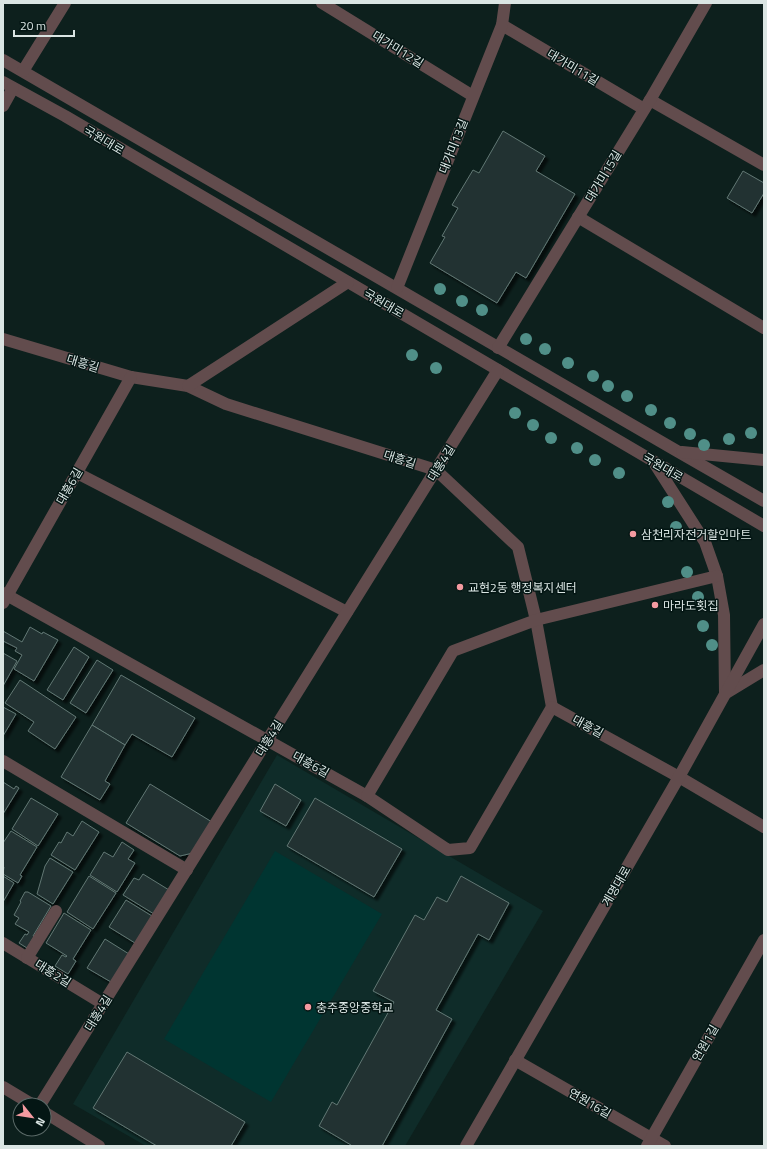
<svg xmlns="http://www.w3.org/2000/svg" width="767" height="1149" viewBox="0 0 767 1149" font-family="'Titillium Web','Noto Sans KR',sans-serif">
	<defs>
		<filter id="shadow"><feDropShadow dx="3.5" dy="3.5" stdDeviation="1" flood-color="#0009"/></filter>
	</defs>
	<rect width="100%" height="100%" fill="#0d201d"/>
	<polygon fill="#0f2c29" points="277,755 543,911 405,1146 146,1146 73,1104"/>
	<polygon fill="#003531" points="275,851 382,914 271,1102 164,1039"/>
	<g fill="#203331" stroke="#627774" filter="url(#shadow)">
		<polygon points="503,131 545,156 536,171 575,194 526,278 516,272 497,303 430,263 445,237 442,236 458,208 452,205 473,170 479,173"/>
		<polygon points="743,171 764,183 764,193 752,213 727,198"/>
		<polygon points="30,627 42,634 43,632 58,640 34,681 14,669 22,655 15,651 17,648 3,641 3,631 22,642"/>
		<polygon points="74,647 89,657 63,700 47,690"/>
		<polygon points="3,653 17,661 3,686"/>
		<polygon points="97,660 113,670 86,713 70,703"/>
		<polygon points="121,675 195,718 172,757 132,734 125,745 92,725"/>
		<polygon points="20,680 76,717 55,749 28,731 34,722 5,703"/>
		<polygon points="3,707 16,714 3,736"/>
		<polygon points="92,725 125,745 105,781 110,784 100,800 61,777"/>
		<polygon points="3,782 14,789 16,786 19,788 3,814"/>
		<polygon points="150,784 212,822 193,853 180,856 126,823"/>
		<polygon points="275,784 301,800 286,826 260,811"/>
		<polygon points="31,798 58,814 38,846 12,829"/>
		<polygon points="315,798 402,849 374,897 287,846"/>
		<polygon points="82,821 99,832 75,870 51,855 59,842 61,843 67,832 73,836"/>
		<polygon points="11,831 37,847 20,875 22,876 18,883 3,874 4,867 3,866 3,843"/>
		<polygon points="122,842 134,850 128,859 135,863 117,892 90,875 104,852 113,857"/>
		<polygon points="50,858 73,872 53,904 37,894 45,866"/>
		<polygon points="143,874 169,890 154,914 123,895 134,878 139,880"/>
		<polygon points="3,876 14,883 3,902"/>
		<polygon points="89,876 116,893 93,929 67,912"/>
		<polygon points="461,876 509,903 489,940 478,934 436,1010 452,1019 382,1146 351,1146 351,1145 319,1126 332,1102 337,1105 394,1002 373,991 415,915 424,920 437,897 447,902"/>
		<polygon points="25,892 28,892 51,906 33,936 34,937 27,948 19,943 25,934 27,935 29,932 15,924 19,918 14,915 21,902 20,901"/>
		<polygon points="126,900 152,916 135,943 109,927"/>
		<polygon points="64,913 91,930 73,959 76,961 68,974 55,966 62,955 66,957 67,956 46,943"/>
		<polygon points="105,939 129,954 111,982 87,968"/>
		<polygon points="127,1052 245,1122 231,1146 157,1146 93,1108"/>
	</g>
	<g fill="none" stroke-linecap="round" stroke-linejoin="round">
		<g stroke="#624c4d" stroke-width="12">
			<polyline points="322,3 473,96"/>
			<polyline points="502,25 644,109"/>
			<polyline points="3,60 677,451 764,501"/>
			<polyline points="23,71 65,3"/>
			<polyline points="3,82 65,116 764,526"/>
			<polyline points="650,100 764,165"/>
			<polyline points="3,106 13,88"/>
			<polyline points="578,217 764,328"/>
			<polyline points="397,288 502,25 505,3"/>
			<polyline points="3,339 131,377 188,386 226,404 436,470 518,547 536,620 552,707"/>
			<polyline points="498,348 650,100 706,3"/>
			<polyline points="188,386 348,282"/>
			<polyline points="682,452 764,460"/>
			<polyline points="655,464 705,542 717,576 724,615 725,693"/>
			<polyline points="77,473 347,612"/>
			<polyline points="3,593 367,796 448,850 470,848 552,707"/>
			<polyline points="3,603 131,377"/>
			<polyline points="726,693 764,670"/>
			<polyline points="552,707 679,777 764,827"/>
			<polyline points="3,761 187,870"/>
			<polyline points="367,796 453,651 536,620 717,576"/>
			<polyline points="3,943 103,1004"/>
			<polyline points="27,958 56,911"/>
			<polyline points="515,1060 665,1146"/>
			<polyline points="3,1087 33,1105"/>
			<polyline points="40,1105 498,370"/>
			<polyline points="44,1112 99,1146"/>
			<polyline points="466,1146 679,777 764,624"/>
			<polyline points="647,1146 764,940"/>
		</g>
	</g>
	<g fill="#508f88">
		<circle cx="440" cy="289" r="6"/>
		<circle cx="462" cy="301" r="6"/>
		<circle cx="482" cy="310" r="6"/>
		<circle cx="526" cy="339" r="6"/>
		<circle cx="545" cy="349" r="6"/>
		<circle cx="412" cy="355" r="6"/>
		<circle cx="568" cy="363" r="6"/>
		<circle cx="436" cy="368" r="6"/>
		<circle cx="593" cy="376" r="6"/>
		<circle cx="608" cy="386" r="6"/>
		<circle cx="627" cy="396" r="6"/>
		<circle cx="651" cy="410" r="6"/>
		<circle cx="515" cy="413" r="6"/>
		<circle cx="670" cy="423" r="6"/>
		<circle cx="533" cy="425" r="6"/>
		<circle cx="751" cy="433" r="6"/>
		<circle cx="690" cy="434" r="6"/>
		<circle cx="551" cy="438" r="6"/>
		<circle cx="729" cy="439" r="6"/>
		<circle cx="704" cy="445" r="6"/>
		<circle cx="577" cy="448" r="6"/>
		<circle cx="595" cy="460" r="6"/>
		<circle cx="619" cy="473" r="6"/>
		<circle cx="668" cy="502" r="6"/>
		<circle cx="676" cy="527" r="6"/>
		<circle cx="687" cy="572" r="6"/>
		<circle cx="698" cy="597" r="6"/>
		<circle cx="703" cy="626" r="6"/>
		<circle cx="712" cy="645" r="6"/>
	</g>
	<g fill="#f49aa0" stroke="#041614" stroke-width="1.5">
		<circle cx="633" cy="534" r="4"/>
		<circle cx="460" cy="587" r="4"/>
		<circle cx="655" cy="605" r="4"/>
		<circle cx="308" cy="1007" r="4"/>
	</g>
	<g text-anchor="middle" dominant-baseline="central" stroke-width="3" stroke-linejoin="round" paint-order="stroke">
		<g font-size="12" fill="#dae5e3" stroke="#041614">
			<text transform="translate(398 49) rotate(32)">대가미12길</text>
			<text transform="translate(573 67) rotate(31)">대가미11길</text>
			<text transform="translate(104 140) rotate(31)">국원대로</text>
			<text transform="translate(453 146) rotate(-68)">대가미13길</text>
			<text transform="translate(603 176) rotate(-59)">대가미15길</text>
			<text transform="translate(384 303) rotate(30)">국원대로</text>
			<text transform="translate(83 363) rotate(17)">대흥길</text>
			<text transform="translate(400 459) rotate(18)">대흥길</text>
			<text transform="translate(441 463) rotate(-58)">대흥4길</text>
			<text transform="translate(663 467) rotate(30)">국원대로</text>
			<text transform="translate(69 486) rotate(-60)">대흥6길</text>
			<text transform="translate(588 726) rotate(29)">대흥길</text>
			<text transform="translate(269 738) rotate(-58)">대흥4길</text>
			<text transform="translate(311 764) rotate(29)">대흥6길</text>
			<text transform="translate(616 886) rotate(-60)">계명대로</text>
			<text transform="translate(53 973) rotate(32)">대흥2길</text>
			<text transform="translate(98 1013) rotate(-58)">대흥4길</text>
			<text transform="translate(705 1043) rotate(-60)">연원1길</text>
			<text transform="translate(590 1103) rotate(30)">연원16길</text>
		</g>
		<g font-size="12" fill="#dae5e3" stroke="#041614" text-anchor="start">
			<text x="641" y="534">삼천리자전거할인마트</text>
			<text x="468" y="587">교현2동 행정복지센터</text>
			<text x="663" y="605">마라도횟집</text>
			<text x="316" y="1007">충주중앙중학교</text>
		</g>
	</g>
	<rect width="767" height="1149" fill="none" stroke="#dae5e3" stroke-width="8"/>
	<g transform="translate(32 1117) rotate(120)"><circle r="19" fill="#041614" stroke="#5a6967"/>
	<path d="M0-3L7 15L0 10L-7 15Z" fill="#f49aa0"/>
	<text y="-6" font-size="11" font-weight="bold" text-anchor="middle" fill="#dae5e3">N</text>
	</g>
	<path d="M14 30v6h60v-6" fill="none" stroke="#dae5e3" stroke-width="2"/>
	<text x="20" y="30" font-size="12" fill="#dae5e3" stroke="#041614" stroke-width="3" paint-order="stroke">20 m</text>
</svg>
